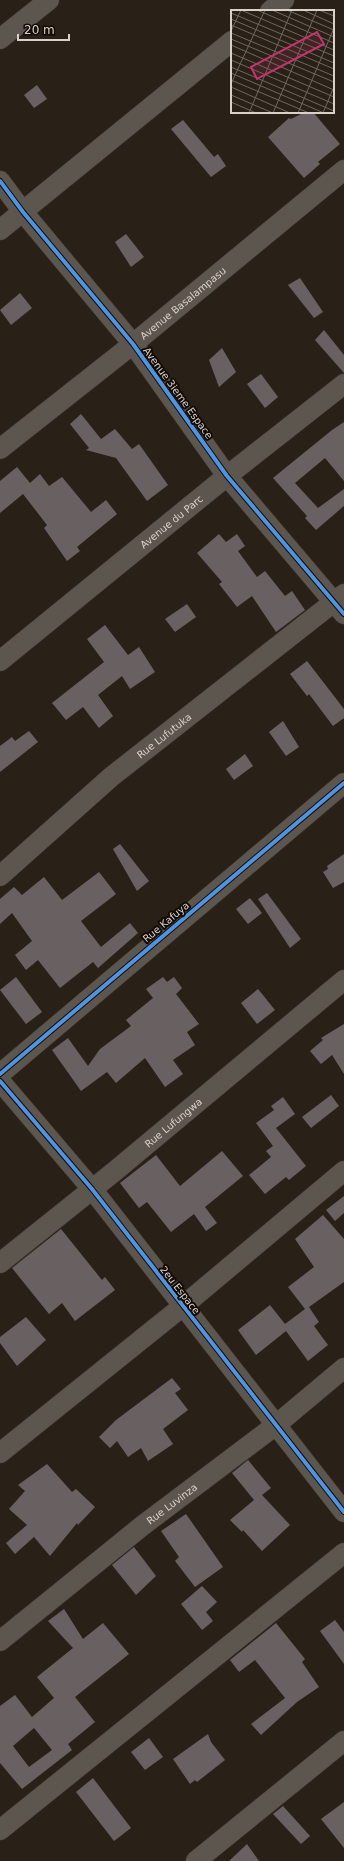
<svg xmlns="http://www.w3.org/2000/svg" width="344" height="1861" viewBox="0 0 344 1861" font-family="'DejaVu Sans',sans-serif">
	<rect width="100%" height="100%" fill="#292118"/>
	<g fill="#696161" fill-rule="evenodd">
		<polygon points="37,85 47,99 34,108 24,95"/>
		<polygon points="305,112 313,112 340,144 318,162 320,164 304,178 268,137 289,118 291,119"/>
		<polygon points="183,120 214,157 218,154 226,166 211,177 171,129"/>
		<polygon points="126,234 144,257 131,267 115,242"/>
		<polygon points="300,278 323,312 314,318 288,285"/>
		<polygon points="20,293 32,308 11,325 0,310"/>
		<polygon points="324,330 344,355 344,373 315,340"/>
		<polygon points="222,348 236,372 219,387 209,360"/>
		<polygon points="261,374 278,397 265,408 247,384"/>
		<polygon points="81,414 101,439 115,429 132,449 139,444 168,485 147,501 116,458 86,450 89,448 70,424"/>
		<polygon points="344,422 344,481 325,458 295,483 318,508 344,489 344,506 316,530 305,518 307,516 273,478 332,430"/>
		<polygon points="17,467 30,483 40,474 49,486 62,477 91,512 106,500 117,514 77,547 80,551 67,561 44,528 47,525 23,494 0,513 0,481"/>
		<polygon points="219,534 226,542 237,534 245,546 238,551 257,577 265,571 285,596 292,591 305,610 276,632 252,596 237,607 219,584 222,582 197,553"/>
		<polygon points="187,604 196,617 175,632 165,619"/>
		<polygon points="105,625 128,655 139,647 155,672 130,689 122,676 98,695 113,716 99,728 83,707 66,720 52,703 104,662 87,639"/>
		<polygon points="307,661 344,709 344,718 333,726 309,694 307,696 290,674"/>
		<polygon points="283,721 299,747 286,756 269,732"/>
		<polygon points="29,731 38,742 0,772 0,746 12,737 15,741"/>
		<polygon points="245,754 253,766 234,780 226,769"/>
		<polygon points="120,844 149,881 137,891 113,849"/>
		<polygon points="344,854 344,882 333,888 323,872 328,869 327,866"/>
		<polygon points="99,872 116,894 81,921 101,947 130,923 138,933 98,968 93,962 60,988 38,960 26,970 15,955 32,941 12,913 0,924 0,899 14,887 22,895 44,877 62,900"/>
		<polygon points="267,893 301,939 290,948 258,899"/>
		<polygon points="250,898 262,913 248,924 236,909"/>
		<polygon points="16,977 42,1012 26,1024 0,990"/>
		<polygon points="163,977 167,982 174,977 182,988 176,994 199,1024 187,1032 195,1045 173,1060 183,1074 165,1087 145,1058 116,1083 107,1072 81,1091 52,1050 68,1038 88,1066 100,1049 131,1026 126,1020 153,998 146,989"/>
		<polygon points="258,989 275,1010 257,1024 241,1003"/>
		<polygon points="344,1024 344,1074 332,1055 321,1064 310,1051 323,1040 321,1038"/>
		<polygon points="331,1095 339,1106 311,1128 302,1117"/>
		<polygon points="283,1097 295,1114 276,1128 306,1166 289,1180 286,1177 265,1194 249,1175 271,1157 266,1151 273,1146 256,1123 274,1110 271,1106"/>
		<polygon points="222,1151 243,1176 205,1207 217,1223 206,1231 194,1214 171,1232 147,1202 139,1208 120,1183 156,1155 180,1186"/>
		<polygon points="344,1196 344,1213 335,1221 326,1210"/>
		<polygon points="323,1215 344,1239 344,1282 309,1307 319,1322 314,1326 328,1345 308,1361 286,1331 256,1355 238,1330 270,1305 285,1324 305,1309 288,1287 314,1267 295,1239"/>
		<polygon points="61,1229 102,1280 105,1277 115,1290 75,1321 62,1303 49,1314 12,1268"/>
		<polygon points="26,1317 46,1340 17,1366 0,1343 0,1337"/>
		<polygon points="172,1378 181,1389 175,1393 188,1410 163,1429 173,1444 148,1461 141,1448 128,1457 117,1441 110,1448 99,1437 116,1420"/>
		<polygon points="248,1460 271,1488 262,1495 290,1525 262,1551 243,1530 242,1532 230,1520 254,1500 232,1473"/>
		<polygon points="47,1464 72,1492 76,1489 95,1507 78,1525 77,1523 50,1556 34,1537 15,1554 6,1543 27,1525 9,1509 25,1491 18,1485"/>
		<polygon points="186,1514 223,1567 195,1587 175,1561 179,1557 161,1531"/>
		<polygon points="134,1547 156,1576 136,1595 112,1565"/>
		<polygon points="202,1586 217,1602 206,1612 213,1621 202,1630 181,1604"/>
		<path d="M64,1609L83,1639L103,1623L129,1654L75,1697L95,1722L68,1744L72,1750L22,1789L0,1763V1706L15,1695L32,1717L54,1698L37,1677L73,1648L48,1621ZM34,1728L52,1750L29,1767L13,1746Z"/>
		<polygon points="335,1620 344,1632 344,1664 320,1631"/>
		<polygon points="276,1623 305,1659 302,1662 319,1687 297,1702 261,1735 251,1724 285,1698 255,1660 239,1672 230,1660"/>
		<polygon points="208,1734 211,1742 225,1760 197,1782 195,1780 190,1784 173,1759"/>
		<polygon points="149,1738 163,1757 145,1770 131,1752"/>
		<polygon points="93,1778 131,1828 114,1841 76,1792"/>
		<polygon points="344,1802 344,1848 321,1819"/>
		<polygon points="283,1806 310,1836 301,1844 273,1814"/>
		<polygon points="247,1844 259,1861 229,1861"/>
	</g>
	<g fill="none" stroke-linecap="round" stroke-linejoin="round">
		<defs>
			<g id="minor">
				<polyline points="270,11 284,0"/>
				<polyline points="0,39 49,0"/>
				<polyline points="0,181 23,212 133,344 227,476 344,614"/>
				<polyline points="0,230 232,41"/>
				<path id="s1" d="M0,449L133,344L344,170"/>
				<path id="s2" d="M0,661L227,476L344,384"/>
				<path id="s3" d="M0,876L111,777L344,594"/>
				<polyline points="0,1074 344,783"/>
				<polyline points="0,1081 92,1189 344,1512"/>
				<path id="s4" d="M0,1263L115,1171L344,980"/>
				<polyline points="0,1453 183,1306 344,1171"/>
				<path id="s5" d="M0,1641L142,1526L276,1425L344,1368"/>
				<polyline points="0,1830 344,1553"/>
				<polyline points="196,1861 344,1741"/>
			</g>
		</defs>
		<use href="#minor" stroke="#413b34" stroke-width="21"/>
		<use href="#minor" stroke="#5c564f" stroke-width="20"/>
		<defs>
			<g id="cycleway">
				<polyline points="0,181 23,212 133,344 227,476 344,614"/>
				<polyline points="0,1074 344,783"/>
				<polyline points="0,1081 92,1189 344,1512"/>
			</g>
		</defs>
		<use href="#cycleway" stroke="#130c06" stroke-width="6"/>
		<use href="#cycleway" stroke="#4d94e3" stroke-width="4"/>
	</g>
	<g text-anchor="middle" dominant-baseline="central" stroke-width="4" stroke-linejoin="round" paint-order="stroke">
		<g font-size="10" fill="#dbd1c8" stroke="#130c06">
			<text stroke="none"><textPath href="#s1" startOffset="234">Avenue Basalampasu</textPath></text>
			<text transform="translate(178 393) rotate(54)">Avenue 3ieme Espace</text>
			<text stroke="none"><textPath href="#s2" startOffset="221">Avenue du Parc</textPath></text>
			<text stroke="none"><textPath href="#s3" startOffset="216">Rue Lufutuka</textPath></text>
			<text transform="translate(166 922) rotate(-40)">Rue Kafuya</text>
			<text stroke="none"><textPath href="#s4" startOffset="223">Rue Lufungwa</textPath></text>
			<text transform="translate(180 1290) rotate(52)">2eu Espace</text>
			<text stroke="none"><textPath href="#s5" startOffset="220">Rue Luvinza</textPath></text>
		</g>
	</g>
	<g transform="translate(231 10)">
		<rect width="103" height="103" fill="#292118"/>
		<path fill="none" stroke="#70675e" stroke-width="1" d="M10,0L103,40M26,0L103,33M41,0L103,27M56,0L103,20M72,0L103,14M88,0L103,6M0,3L103,46M0,9L103,53M0,15L103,59M0,21L10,0M0,23L103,66M0,29L103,72M0,35L103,80M0,43L103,87M0,50L103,94M0,57L103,101M0,63L93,103M0,70L78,103M0,74L34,0M0,77L59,103M0,85L42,103M0,92L25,103M18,103L61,0M42,103L86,0M67,103L103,18M92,103L102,79"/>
		<path fill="#c6346b" fill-opacity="0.15" stroke="#c6346b" stroke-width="2" d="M86,22L93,34L26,69L20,57Z"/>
		<rect width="103" height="103" fill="none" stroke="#dbd1c8" stroke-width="2"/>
	</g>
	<path d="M18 34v6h51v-6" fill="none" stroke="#dbd1c8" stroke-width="2"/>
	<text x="24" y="34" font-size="12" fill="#dbd1c8" stroke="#130c06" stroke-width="3" paint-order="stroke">20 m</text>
</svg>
